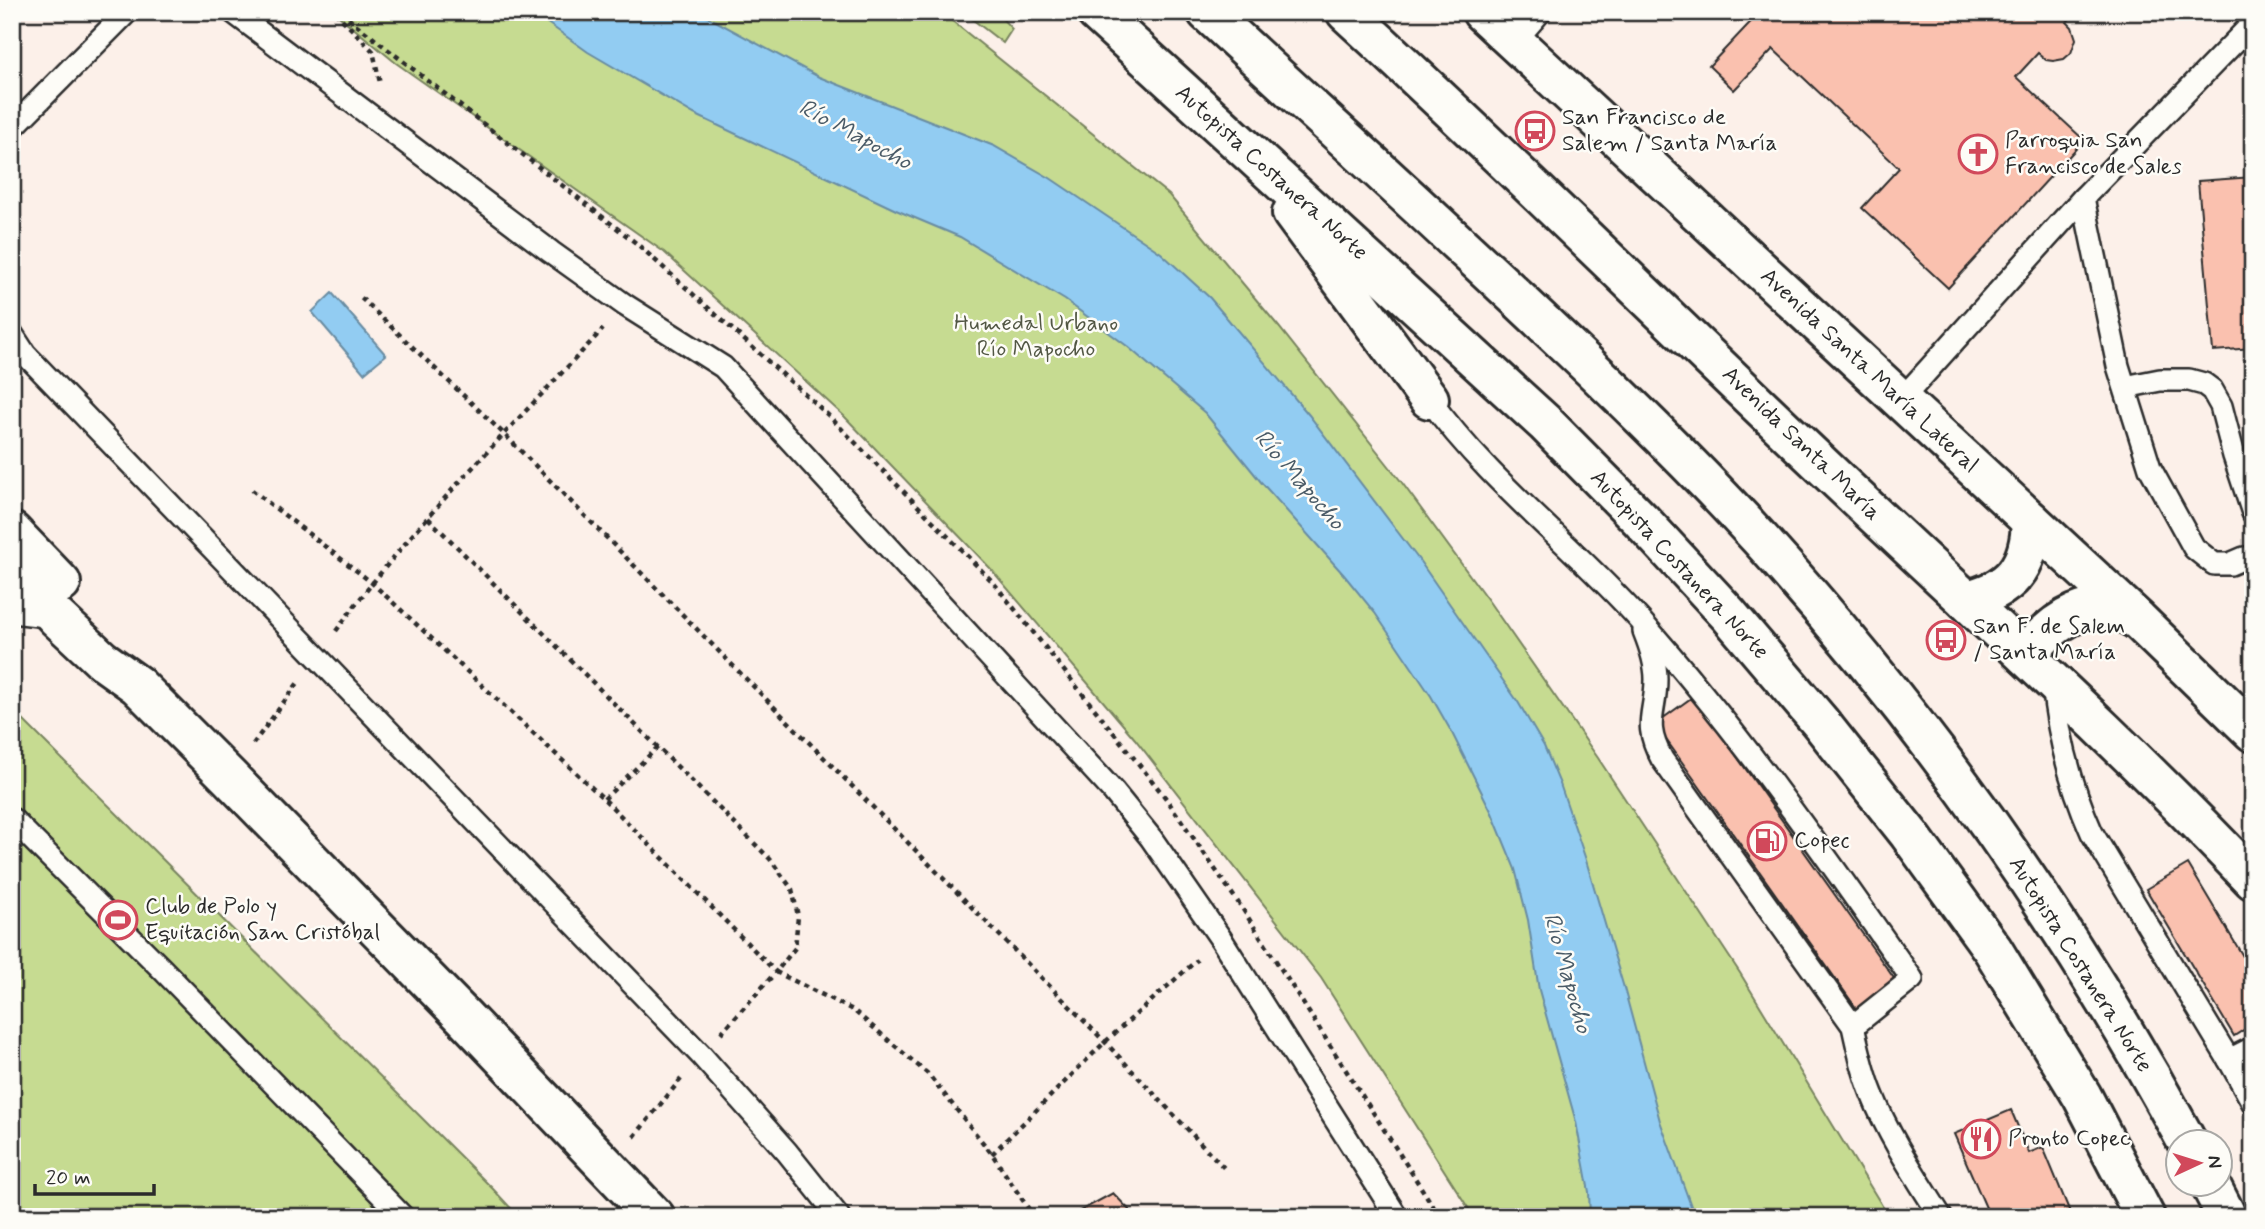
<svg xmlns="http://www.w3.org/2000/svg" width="2265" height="1229" viewBox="0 0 2265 1229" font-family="Mynerve,sans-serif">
	<rect width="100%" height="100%" fill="#fcf0e9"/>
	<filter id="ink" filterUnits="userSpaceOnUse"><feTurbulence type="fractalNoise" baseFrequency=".0143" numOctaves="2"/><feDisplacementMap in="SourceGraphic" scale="14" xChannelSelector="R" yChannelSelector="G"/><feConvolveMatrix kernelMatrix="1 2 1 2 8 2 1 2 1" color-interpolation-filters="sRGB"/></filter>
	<g filter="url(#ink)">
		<g fill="#c6db91" stroke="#78835e" stroke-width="2">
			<polygon points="334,12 941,12 1169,195 1279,327 1400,480 1490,603 1598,758 1740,973 1889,1217 1474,1217 1321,978 1135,739 991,569 844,416 664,252 396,63"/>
			<polygon points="963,12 996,12 1012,29 1003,43"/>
			<polygon points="12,709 493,1189 519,1217 12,1217"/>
		</g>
		<g fill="#92ccf2" stroke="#698ca2" stroke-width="2">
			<polygon points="532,12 699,12 819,77 994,146 1050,178 1161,253 1210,298 1309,415 1419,560 1518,702 1544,746 1560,784 1585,857 1624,988 1660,1121 1695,1217 1590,1217 1589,1192 1576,1122 1539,990 1528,920 1515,869 1492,813 1451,731 1431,696 1375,613 1344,575 1261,482 1205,413 1127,346 1065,300 960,237 896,210 694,114 588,52"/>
			<polygon points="332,293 386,355 364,373 312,312"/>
		</g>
		<g fill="#fac1af" stroke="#2b2b2b" stroke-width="2">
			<polygon points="1760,12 2076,12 2067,22 2072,27 2076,39 2071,53 2064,59 2053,61 2046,60 2038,53 2016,77 2084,140 1948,288 1862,208 1899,168 1773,49 1734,90 1709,66"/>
			<polygon points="2253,177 2253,348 2213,351 2198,181"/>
			<polygon points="1694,696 1898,984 1859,1012 1655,724"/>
			<polygon points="2188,864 2253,973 2253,1024 2234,1036 2146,889"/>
			<polygon points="2011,1110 2029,1153 2043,1147 2072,1217 1990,1217 1954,1134"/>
			<polygon points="1113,1193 1136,1217 1069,1217"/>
		</g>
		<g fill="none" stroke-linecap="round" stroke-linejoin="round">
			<defs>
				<g id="lane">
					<polyline points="233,12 551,252 625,305 723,367 1113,791 1151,838 1221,939 1397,1217"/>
					<polyline points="1514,42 1540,12"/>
					<polyline points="12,128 127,12"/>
					<polyline points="2083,198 2118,366 2150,468 2194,548 2214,564 2230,564 2244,558"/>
					<polyline points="12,334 25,354 701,1055 787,1152 839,1217"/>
					<polyline points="2125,387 2160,380 2189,380 2204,384 2212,390 2221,406 2234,456 2253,513"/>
					<path d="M1429,399C1489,482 1572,544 1640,620C1740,732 1826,856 1912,979L1853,1026"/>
					<polyline points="1900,401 2083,198 2253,23"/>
					<polyline points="12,612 55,617"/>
					<path d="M1644,631C1650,646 1656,662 1656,679C1656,715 1642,722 1662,759L1853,1026C1858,1049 1863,1072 1872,1094C1889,1137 1916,1177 1941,1217"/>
					<path d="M2053,683C2058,736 2070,784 2092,833L2229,1060L2253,1103"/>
					<polyline points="12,819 163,970 403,1217"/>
					<polyline points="2229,1060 2253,1048"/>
				</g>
				<g id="secondary">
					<path d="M1346,12C1509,161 1665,317 1826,469C1969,605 2117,736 2253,880"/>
					<polyline points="1482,12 2138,620 2253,732"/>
					<polyline points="12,532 61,583"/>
					<polyline points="12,569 56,617 102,660 137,685 229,777 464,1017 655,1217"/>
					<path d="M1966,600C2011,590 2030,567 2031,521"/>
					<path d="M2026,656C2053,620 2093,592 2136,619"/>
				</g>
				<g id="highway">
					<polyline points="1096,12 1545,423 1641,520 1729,615 1820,722 1909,834 1993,950 2082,1096 2145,1217"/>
					<path d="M1207,12C1311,108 1416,203 1518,299C1601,377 1683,455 1760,539C1926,722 2069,924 2187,1142"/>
					<polyline points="1292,213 1429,399"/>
					<polyline points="2210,1184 2227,1217"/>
				</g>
			</defs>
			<use href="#lane" stroke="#2b2b2b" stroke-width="26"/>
			<use href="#secondary" stroke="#2b2b2b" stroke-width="44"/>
			<use href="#highway" stroke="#2b2b2b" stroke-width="44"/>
			<g stroke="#2b2b2b" stroke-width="4.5" stroke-dasharray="5 5" stroke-linecap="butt">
				<polyline points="335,12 373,51 380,83"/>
				<polyline points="340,12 636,243 828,415 993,582 1165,797 1242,908 1440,1217"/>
				<polyline points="361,298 505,435 1105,1042 1227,1171"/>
				<polyline points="252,490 371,582 604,799 776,972 721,1033"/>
				<polyline points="428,518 770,859 792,889 798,916 795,948 776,972 853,1010 928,1074 992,1154 1034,1217"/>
				<path d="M336,631C415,522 512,427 603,329"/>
				<polyline points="253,744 300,680"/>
				<polyline points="604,799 658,747"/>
				<polyline points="634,1137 681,1079"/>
				<polyline points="992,1154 1105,1042 1197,960"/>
			</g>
			<use href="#lane" stroke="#fdfcf7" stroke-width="21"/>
			<use href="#secondary" stroke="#fdfcf7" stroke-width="38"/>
			<use href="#highway" stroke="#fdfcf7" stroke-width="38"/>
		</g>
	</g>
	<defs>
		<symbol id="bus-ring" viewBox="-11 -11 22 22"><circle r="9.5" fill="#fdfcf7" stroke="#d1495b" stroke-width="1.5"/><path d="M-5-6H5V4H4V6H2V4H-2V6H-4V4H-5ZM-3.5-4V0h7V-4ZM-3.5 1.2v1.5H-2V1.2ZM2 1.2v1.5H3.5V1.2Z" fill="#d1495b"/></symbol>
		<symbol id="church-ring" viewBox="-11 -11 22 22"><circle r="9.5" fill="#fdfcf7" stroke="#d1495b" stroke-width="1.5"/><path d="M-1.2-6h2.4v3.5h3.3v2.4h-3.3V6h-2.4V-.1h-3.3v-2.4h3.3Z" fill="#d1495b"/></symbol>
		<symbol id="fuel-ring" viewBox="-11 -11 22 22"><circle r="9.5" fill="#fdfcf7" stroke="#d1495b" stroke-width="1.5"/><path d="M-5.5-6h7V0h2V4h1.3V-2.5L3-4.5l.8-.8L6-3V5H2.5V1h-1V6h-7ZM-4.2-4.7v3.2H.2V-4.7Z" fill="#d1495b"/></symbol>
		<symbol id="stadium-ring" viewBox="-11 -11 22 22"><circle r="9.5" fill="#fdfcf7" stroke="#d1495b" stroke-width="1.5"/><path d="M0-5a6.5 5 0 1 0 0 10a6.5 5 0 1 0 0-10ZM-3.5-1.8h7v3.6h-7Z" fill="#d1495b"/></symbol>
		<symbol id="restaurant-ring" viewBox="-11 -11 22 22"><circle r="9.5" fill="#fdfcf7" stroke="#d1495b" stroke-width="1.5"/><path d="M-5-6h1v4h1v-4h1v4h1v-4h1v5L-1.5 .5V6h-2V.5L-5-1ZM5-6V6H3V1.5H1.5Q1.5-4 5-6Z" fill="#d1495b"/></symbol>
	</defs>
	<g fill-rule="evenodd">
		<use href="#bus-ring" x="1513" y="109" width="44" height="44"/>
		<use href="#church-ring" x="1956" y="132" width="44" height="44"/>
		<use href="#bus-ring" x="1924" y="618" width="44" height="44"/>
		<use href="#fuel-ring" x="1745" y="819" width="44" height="44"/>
		<use href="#stadium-ring" x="96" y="898" width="44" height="44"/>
		<use href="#restaurant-ring" x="1959" y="1117" width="44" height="44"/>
	</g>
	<g text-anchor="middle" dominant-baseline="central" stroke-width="5" stroke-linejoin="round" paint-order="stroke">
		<g font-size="23" fill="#2b2b2b" stroke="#fdfcf7" text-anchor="start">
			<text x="1562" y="118">San Francisco de<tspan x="1562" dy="26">Salem / Santa María</tspan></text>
			<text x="2005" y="141">Parroquia San<tspan x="2005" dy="26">Francisco de Sales</tspan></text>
			<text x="1973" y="627">San F. de Salem<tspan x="1973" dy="26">/ Santa María</tspan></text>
			<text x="1794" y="841">Copec</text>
			<text x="145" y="907">Club de Polo y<tspan x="145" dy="26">Equitación San Cristóbal</tspan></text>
			<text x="2008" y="1139">Pronto Copec</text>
		</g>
		<g font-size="23" fill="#2b2b2b" stroke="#fdfcf7">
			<text transform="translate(1271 173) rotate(42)">Autopista Costanera Norte</text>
			<text transform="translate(1869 371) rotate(43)">Avenida Santa María Lateral</text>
			<text transform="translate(1801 444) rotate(44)">Avenida Santa María</text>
			<text transform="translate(1679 565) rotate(47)">Autopista Costanera Norte</text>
			<text transform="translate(2080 965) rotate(58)">Autopista Costanera Norte</text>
		</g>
		<g font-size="23" fill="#525744" stroke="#fdfcf7">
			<text x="1036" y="324">Humedal Urbano<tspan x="1036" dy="26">Río Mapocho</tspan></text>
		</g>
		<g font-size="24" font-style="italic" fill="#4a5b67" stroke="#fdfcf7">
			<text transform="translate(855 135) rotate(28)">Río Mapocho</text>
			<text transform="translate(1299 480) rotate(49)">Río Mapocho</text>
			<text transform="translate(1567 973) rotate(74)">Río Mapocho</text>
		</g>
	</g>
	<rect width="2265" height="1229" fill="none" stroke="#fdfcf7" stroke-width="42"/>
	<rect x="21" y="21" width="2223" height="1187" fill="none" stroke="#2b2b2b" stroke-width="2.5" filter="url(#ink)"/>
	<g transform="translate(2199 1163) rotate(86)"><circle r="33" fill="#fdfcf7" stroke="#a9a8a5" stroke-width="2"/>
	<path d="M0-5L12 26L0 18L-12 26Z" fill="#d1495b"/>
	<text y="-10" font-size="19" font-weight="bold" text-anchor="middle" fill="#2b2b2b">N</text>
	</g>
	<path d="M35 1184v10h119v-10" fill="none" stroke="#2b2b2b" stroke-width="3.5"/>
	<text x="46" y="1184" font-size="21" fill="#2b2b2b" stroke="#fdfcf7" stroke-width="5" paint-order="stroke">20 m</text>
</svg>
